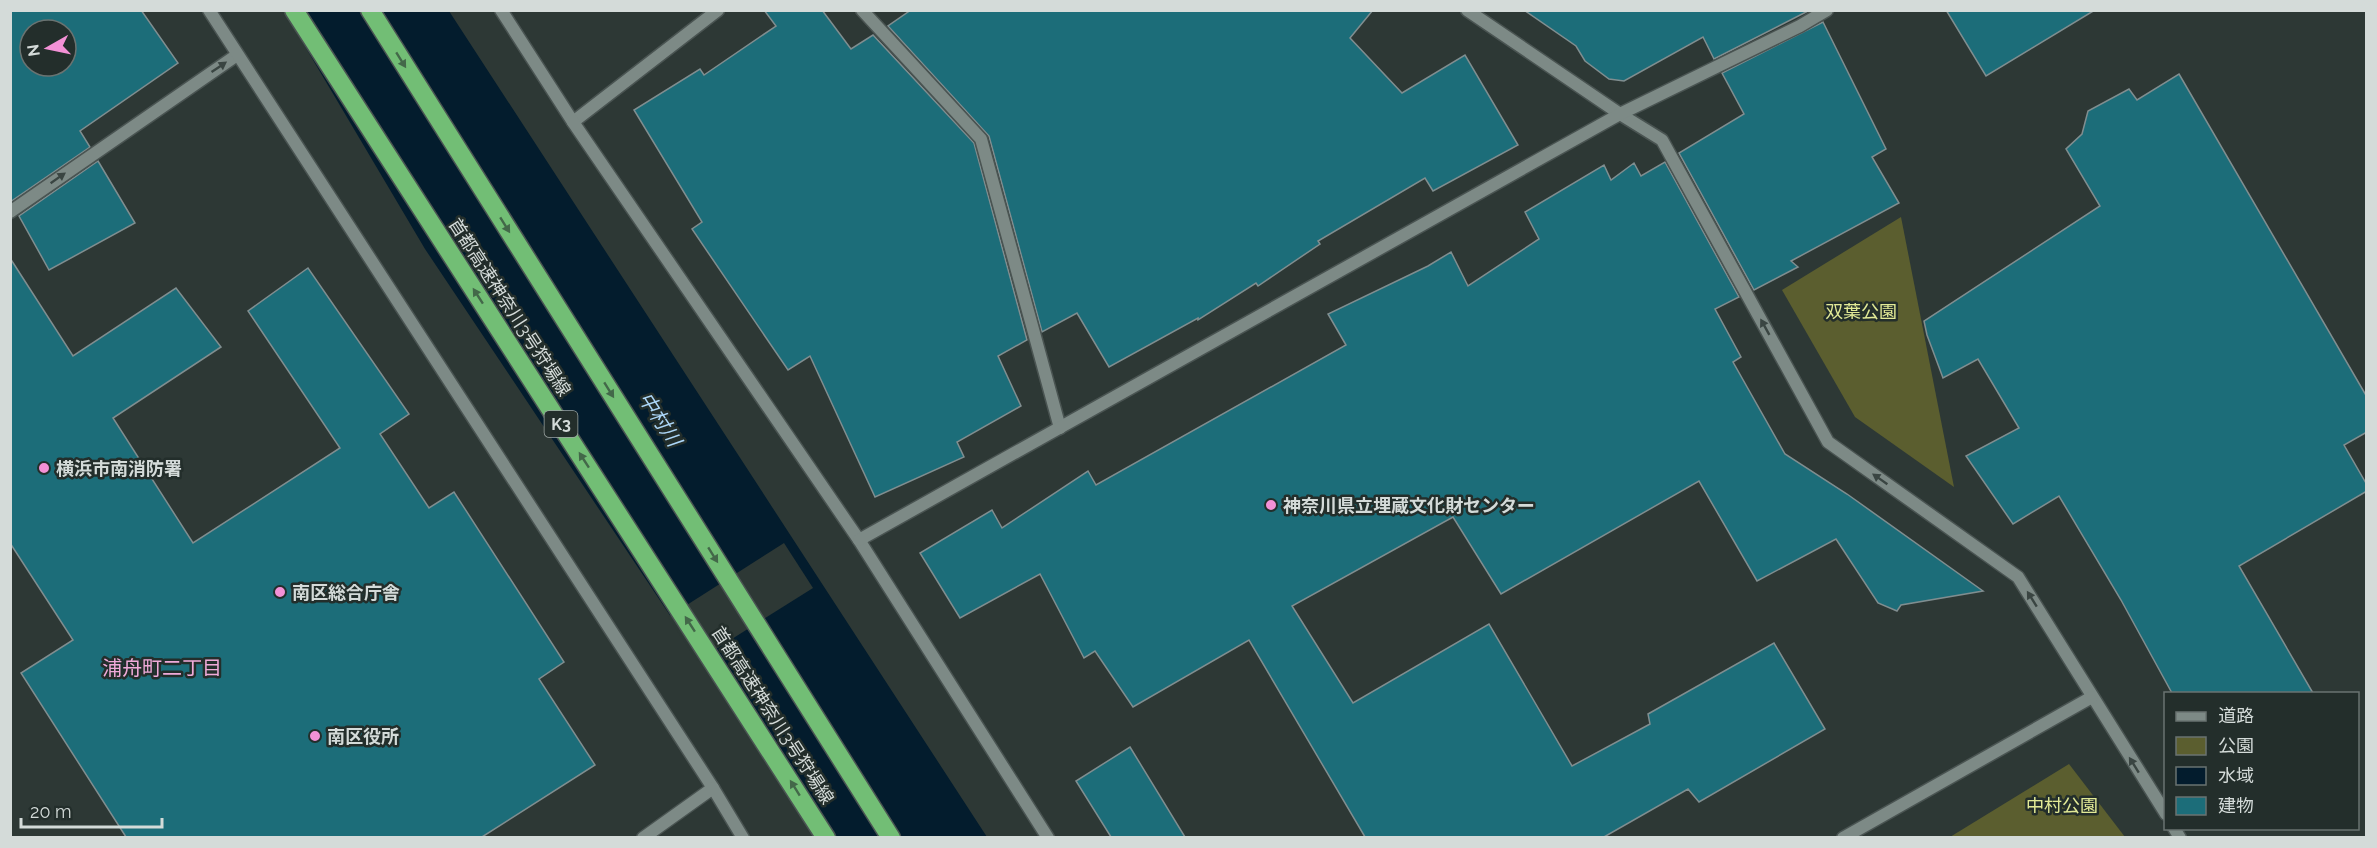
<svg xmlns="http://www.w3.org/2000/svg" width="2377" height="848" viewBox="0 0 2377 848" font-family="Raleway,'Noto Sans JP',sans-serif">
	<rect width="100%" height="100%" fill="#2d3835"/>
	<g fill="#5b5e2f">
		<polygon points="1901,217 1954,487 1855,417 1782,290"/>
		<polygon points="2069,764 2125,837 1950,837"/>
	</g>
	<polygon fill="#031c2d" points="284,11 449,11 987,837 815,837 752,738 425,249"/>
	<polygon fill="#2d3835" points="784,543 813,588 697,661 668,617"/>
	<g fill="#1c6d79" stroke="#808e90" stroke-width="1.5" fill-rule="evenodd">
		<path d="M10,10H141L178,63L80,131L90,147L10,202ZM30,30H66V66H30Z"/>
		<polygon points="764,10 822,10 851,49 873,35 974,143 1027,340 998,356 1021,406 957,442 964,457 875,497 810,356 788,370 692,229 702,222 634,110 700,69 704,75 776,26"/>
		<polygon points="911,10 1373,10 1350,38 1402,93 1465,55 1518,145 1433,191 1425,178 1318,241 1320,244 1258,286 1256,283 1198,320 1198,318 1109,367 1077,313 1042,332 989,136 888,26"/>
		<polygon points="1524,10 1810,10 1714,59 1703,37 1624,81 1609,79 1585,61 1576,46"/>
		<polygon points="1946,10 2095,10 1986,76"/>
		<polygon points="1823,22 1886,149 1872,157 1899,203 1791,261 1798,267 1754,290 1679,153 1744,114 1722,73"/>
		<polygon points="2179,74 2367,397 2367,432 2344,445 2367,485 2367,491 2239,566 2313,693 2172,693 2121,600 2059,496 2013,524 1966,456 2019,428 1978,359 1943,378 1927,335 1924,321 2100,206 2066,149 2082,134 2088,111 2129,89 2137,100"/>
		<polygon points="98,161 135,223 49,270 19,216"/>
		<polygon points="1665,162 1739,297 1715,309 1741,357 1733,362 1785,454 1847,494 1983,591 1901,605 1897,611 1878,603 1836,539 1757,581 1699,481 1501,594 1453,517 1292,606 1353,703 1489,624 1572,766 1650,724 1648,714 1774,643 1825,729 1699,802 1688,789 1604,837 1365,837 1249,640 1133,707 1095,651 1084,658 1040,574 960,618 920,553 992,510 1002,528 1088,471 1096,485 1346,345 1328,314 1428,266 1451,252 1468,286 1539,239 1525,212 1604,165 1611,180 1634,163 1641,176"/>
		<polygon points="10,258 73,356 176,288 221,347 113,418 193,543 340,448 248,311 308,268 409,414 380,434 429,508 454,492 564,662 539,679 595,765 482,837 126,837 21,673 73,640 10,543"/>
		<polygon points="1130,747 1185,837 1111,837 1076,781"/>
	</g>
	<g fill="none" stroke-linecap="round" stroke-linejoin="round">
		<defs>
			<g id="minor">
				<polyline points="862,10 981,139 1060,428"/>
				<polyline points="1467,10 1620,114 1662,140 1828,442 2018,577 2166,814"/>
				<polyline points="573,122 718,10"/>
				<polyline points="10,212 237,55"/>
				<polyline points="2174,828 2180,838"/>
				<polyline points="1843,838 2092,697"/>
			</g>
			<g id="tertiary">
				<polyline points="209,10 713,788 743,838"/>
				<polyline points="501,10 573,122 859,540 1048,838"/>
				<polyline points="859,540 1620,114 1800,26 1827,10"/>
				<polyline points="643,838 713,788"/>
			</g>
			<g id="motorway">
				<polyline points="294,10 826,838"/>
				<polyline points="370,10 891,838"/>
			</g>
		</defs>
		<use href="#minor" stroke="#4a5452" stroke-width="15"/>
		<use href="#tertiary" stroke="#4a5452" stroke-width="15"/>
		<use href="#motorway" stroke="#4a5452" stroke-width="21"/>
		<use href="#minor" stroke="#7d8a86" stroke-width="12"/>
		<use href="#tertiary" stroke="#7d8a86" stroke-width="12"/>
		<use href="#motorway" stroke="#72be75" stroke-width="18"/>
	</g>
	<defs><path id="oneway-solid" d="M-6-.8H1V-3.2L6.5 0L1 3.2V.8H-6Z" transform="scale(1.5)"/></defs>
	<g fill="#436849">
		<use href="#oneway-solid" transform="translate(401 60) rotate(58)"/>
		<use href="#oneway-solid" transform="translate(505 225) rotate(58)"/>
		<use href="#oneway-solid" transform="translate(478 296) rotate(-123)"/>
		<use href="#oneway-solid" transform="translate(609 390) rotate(58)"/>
		<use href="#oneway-solid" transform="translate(584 460) rotate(-123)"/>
		<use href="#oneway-solid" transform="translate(713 555) rotate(58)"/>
		<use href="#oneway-solid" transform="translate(690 624) rotate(-123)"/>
		<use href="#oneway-solid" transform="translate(795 788) rotate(-122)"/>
	</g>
	<g fill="#3a4542">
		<use href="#oneway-solid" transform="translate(219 67) rotate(-34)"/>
		<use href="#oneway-solid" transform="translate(58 178) rotate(-35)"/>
		<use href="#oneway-solid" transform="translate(1765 327) rotate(-119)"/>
		<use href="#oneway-solid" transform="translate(1880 479) rotate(-145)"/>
		<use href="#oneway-solid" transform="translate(2032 599) rotate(-122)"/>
		<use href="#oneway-solid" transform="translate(2134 765) rotate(-122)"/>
	</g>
	<g fill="#f391d6" stroke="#232e2b" stroke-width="2">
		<circle cx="44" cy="468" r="6"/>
		<circle cx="1271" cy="505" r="6"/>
		<circle cx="280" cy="592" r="6"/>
		<circle cx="315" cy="736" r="6"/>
	</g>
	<g text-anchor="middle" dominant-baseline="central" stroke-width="5" stroke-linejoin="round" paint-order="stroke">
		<rect fill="#232e2b" stroke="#9fa7a5" stroke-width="1.5" x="544.5" y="411" width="33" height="26" rx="4.5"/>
		<g font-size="16" font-weight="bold" fill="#d4dbd9">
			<text x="561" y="424">K3</text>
		</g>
		<g font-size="18" fill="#d4dbd9" stroke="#232e2b">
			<text transform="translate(510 307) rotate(57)">首都高速神奈川3号狩場線</text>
			<text transform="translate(773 715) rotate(57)">首都高速神奈川3号狩場線</text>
		</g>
		<g font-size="18" fill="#e2ea96" stroke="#232e2b">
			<text x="1861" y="311">双葉公園</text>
			<text x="2062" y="805">中村公園</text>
		</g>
		<g font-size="18" font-weight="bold" fill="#d4dbd9" stroke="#232e2b" text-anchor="start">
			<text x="56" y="468">横浜市南消防署</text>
			<text x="1283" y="505">神奈川県立埋蔵文化財センター</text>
			<text x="292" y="592">南区総合庁舎</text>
			<text x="327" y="736">南区役所</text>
		</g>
		<g font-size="20" font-style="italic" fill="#acd6f7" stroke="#232e2b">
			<text transform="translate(660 419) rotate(57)">中村川</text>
		</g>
		<g font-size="20" fill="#efaad9" stroke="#232e2b">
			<text x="162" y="668">浦舟町二丁目</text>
		</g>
	</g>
	<rect width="2377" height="848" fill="none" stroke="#d4dbd9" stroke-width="24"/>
	<rect x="2164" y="692" width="195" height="138" fill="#232e2b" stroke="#6a7371" stroke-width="1.5"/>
	<rect x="2176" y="712" width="30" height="9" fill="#7d8a86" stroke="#6a7371" stroke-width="1.5"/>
	<text x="2218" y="722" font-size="18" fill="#d4dbd9">道路</text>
	<rect x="2176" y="737" width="30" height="18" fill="#5b5e2f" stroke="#6a7371" stroke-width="1.5"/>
	<text x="2218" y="752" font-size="18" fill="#d4dbd9">公園</text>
	<rect x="2176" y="767" width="30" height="18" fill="#031c2d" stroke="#6a7371" stroke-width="1.5"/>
	<text x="2218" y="782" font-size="18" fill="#d4dbd9">水域</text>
	<rect x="2176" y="797" width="30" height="18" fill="#1c6d79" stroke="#6a7371" stroke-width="1.5"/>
	<text x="2218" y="812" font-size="18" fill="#d4dbd9">建物</text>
	<g transform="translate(48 48) rotate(261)"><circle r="28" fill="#232e2b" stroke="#6a7371" stroke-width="1.5"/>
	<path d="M0-4.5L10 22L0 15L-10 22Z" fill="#f391d6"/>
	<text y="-9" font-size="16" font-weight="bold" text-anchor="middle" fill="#d4dbd9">N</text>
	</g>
	<path d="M21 818v9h141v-9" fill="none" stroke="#d4dbd9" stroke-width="3"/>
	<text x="30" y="818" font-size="18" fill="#d4dbd9" stroke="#232e2b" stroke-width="4.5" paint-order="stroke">20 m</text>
</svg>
